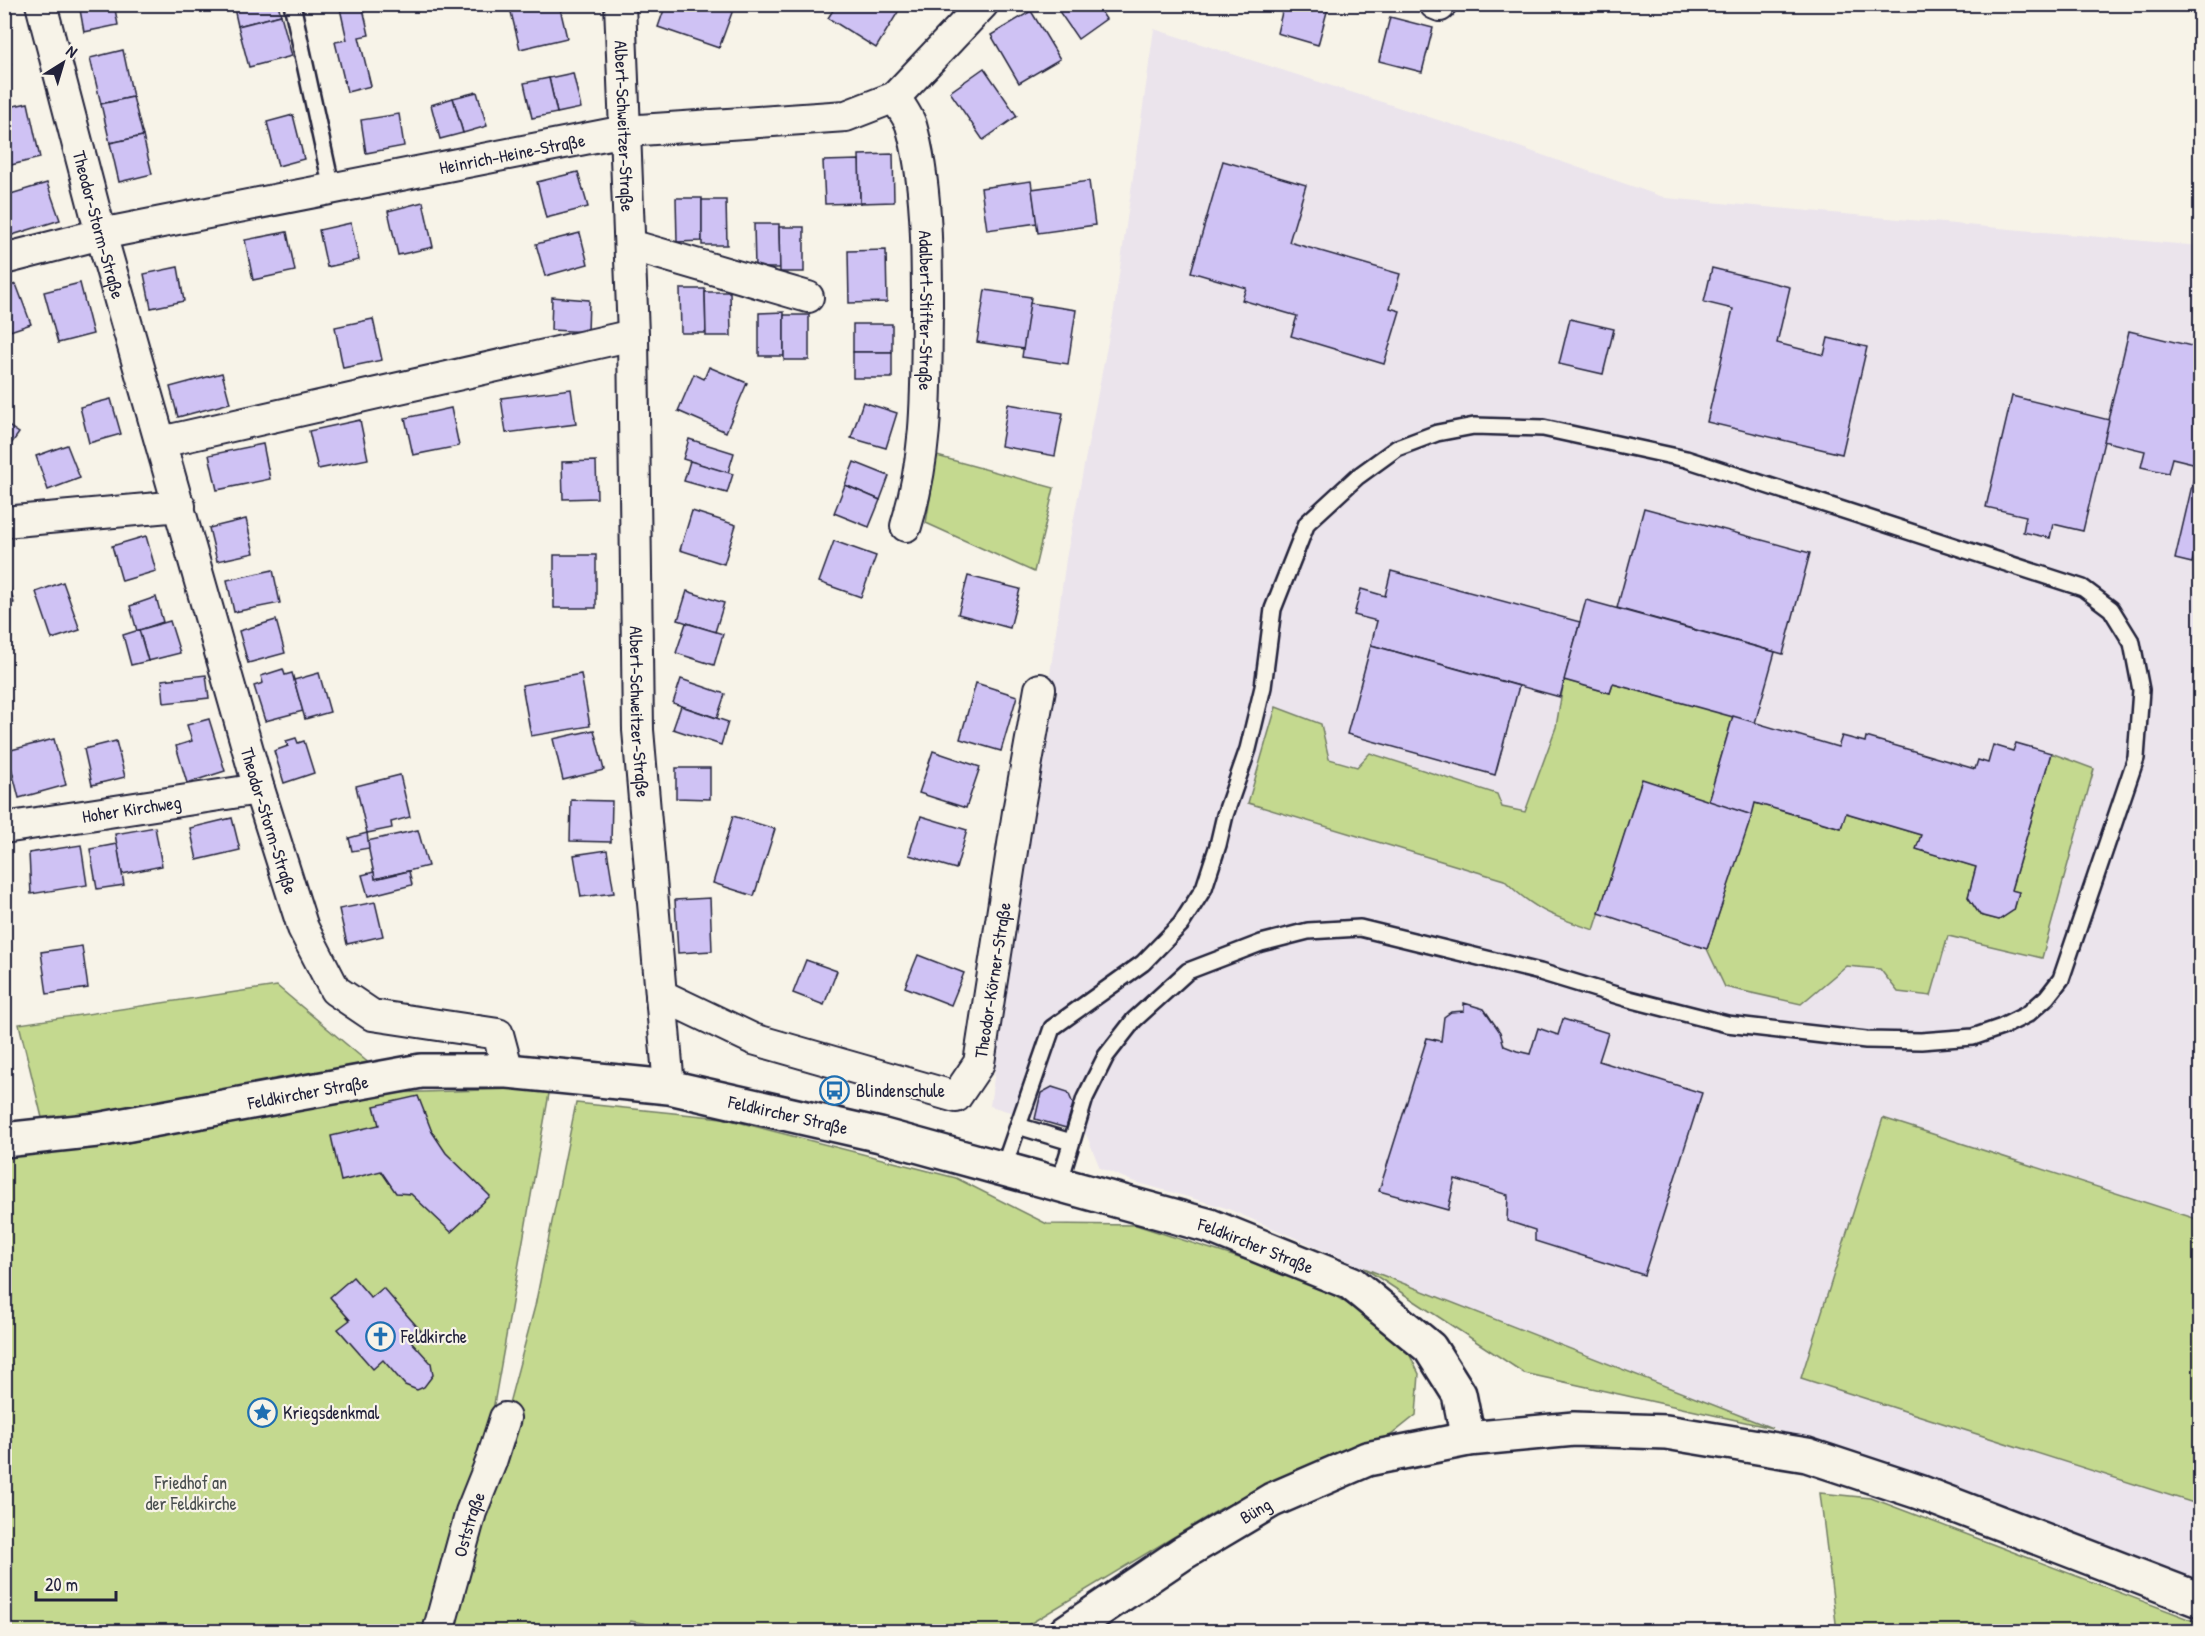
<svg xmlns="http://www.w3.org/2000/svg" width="2205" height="1636" viewBox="0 0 2205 1636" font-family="'Patrick Hand',sans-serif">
	<rect width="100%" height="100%" fill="#f7f3e8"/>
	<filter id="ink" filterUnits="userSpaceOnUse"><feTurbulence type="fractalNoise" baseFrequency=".0167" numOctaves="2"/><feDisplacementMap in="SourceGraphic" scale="12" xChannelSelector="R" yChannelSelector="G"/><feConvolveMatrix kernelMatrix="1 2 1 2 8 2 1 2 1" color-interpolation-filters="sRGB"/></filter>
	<g filter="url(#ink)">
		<polygon fill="#ebe4ec" points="1154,29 1485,135 1666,198 2200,246 2200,1587 1772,1428 1364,1268 1226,1208 1132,1181 1100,1168 1086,1134 990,1106 1066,559 1114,310"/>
		<g fill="#c4d98f" stroke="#737e65" stroke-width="1.5">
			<polygon points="937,456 1054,488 1034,572 926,523"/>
			<path d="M1564,680L1610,693L1613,684L1733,716L1708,802L1642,780L1594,930C1553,916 1535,911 1504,880L1248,803L1276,707L1321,724L1329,759L1357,767L1370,753L1497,794L1502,807L1525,812L1556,727Z"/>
			<polygon points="2051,753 2094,769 2042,958 1948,936 1931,996 1898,992 1880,969 1846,966 1801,1004 1725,987 1707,949 1755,803 1841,828 1846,813 1921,835 1917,849 1976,867 1968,897 1980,915 1999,920 2014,910 2019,893 2011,890"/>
			<polygon points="277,986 371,1065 44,1126 19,1024"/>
			<polygon points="550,1088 493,1410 429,1631 5,1632 5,1155 105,1147 390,1093"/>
			<polygon points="576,1103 722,1118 956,1178 1047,1224 1136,1225 1311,1281 1401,1337 1419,1374 1416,1415 1391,1435 1312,1465 1220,1509 1018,1631 692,1632 630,1621 629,1631 448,1632 535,1306"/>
			<polygon points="1883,1118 2200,1220 2200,1505 1801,1378"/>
			<polygon points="1364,1268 1772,1428 1524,1373"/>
			<polygon points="1820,1493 1871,1498 2200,1623 2200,1631 1837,1631"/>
		</g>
		<g fill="#cfc2f4" stroke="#22223b" stroke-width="1.5">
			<polygon points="79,4 114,4 118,25 84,32"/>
			<polygon points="233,4 278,4 281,15 238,26"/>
			<polygon points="339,4 362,4 369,35 359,37 371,86 347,92 335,42 347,40"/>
			<polygon points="509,4 559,4 567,38 520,49"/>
			<polygon points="666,4 726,4 734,7 719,48 658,27"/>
			<polygon points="837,4 886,4 898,12 876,48 828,18"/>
			<polygon points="1054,4 1096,4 1106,19 1078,39"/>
			<polygon points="1096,4 1115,4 1102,13"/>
			<polygon points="1284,4 1315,4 1328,8 1318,45 1277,33"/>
			<polygon points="1031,11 1060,59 1019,83 991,35"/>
			<polygon points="281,15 292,56 249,67 238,26"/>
			<polygon points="1390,17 1433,28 1422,72 1379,61"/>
			<polygon points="4,45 11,64 4,66"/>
			<polygon points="123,50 133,97 101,104 90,58"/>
			<polygon points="984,68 1017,116 983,140 950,92"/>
			<polygon points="573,73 581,108 557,113 549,78"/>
			<polygon points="549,78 557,113 532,118 524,83"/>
			<polygon points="477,92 487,126 463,133 453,98"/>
			<polygon points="133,97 143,136 110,143 101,104"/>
			<polygon points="453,98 463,133 440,139 431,105"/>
			<polygon points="28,103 40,158 11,165 4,138 4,108"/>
			<polygon points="399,114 404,146 366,153 361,120"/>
			<polygon points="293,115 304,159 278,166 267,122"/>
			<polygon points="143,136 152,174 119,182 110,143"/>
			<polygon points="893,154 894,202 860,203 859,155"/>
			<polygon points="859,160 860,203 825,204 823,161"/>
			<polygon points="1223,161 1306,185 1289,242 1400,274 1390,308 1400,311 1384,364 1291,336 1297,316 1242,300 1246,288 1191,272"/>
			<polygon points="578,172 588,207 546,218 537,182"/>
			<polygon points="1031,181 1037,223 987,230 981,188"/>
			<polygon points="1089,181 1095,225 1038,233 1032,189"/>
			<polygon points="47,183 60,220 9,236 4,222 4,196"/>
			<polygon points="676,198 702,198 702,241 677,242"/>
			<polygon points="702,200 726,200 727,245 702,245"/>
			<polygon points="423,202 433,247 398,255 388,211"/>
			<polygon points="351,223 359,260 327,267 319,230"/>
			<polygon points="754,224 779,224 780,268 755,268"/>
			<polygon points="779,227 804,227 804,272 780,272"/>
			<polygon points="287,232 295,271 253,280 245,240"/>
			<polygon points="580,233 588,264 545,276 536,244"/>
			<polygon points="886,250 887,302 849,303 848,251"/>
			<polygon points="178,267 184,301 151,308 144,274"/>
			<polygon points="1712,268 1790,287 1777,343 1824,355 1828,338 1867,347 1842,454 1707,422 1733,309 1704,302"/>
			<polygon points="80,283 93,334 58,343 44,292"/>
			<polygon points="16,284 31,324 4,333 4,288"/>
			<polygon points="680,289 705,289 706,333 681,333"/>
			<polygon points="985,290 1031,297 1024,349 977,342"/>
			<polygon points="705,292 730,292 731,336 706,336"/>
			<polygon points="552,297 589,300 588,332 551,330"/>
			<polygon points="1030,303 1076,310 1068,364 1022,357"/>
			<polygon points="784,312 784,356 759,356 759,313"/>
			<rect x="784" y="315" width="25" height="45"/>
			<polygon points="373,319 382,360 343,368 335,327"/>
			<polygon points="1570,319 1614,329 1603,374 1559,364"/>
			<rect x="853" y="324" width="39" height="28"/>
			<polygon points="2129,331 2200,348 2200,448 2197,464 2172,458 2168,473 2141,467 2145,451 2103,441"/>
			<rect x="853" y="352" width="39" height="26"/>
			<polygon points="709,367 747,383 726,432 678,411 694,374 704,379"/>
			<polygon points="222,373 230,403 178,417 170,387"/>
			<polygon points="571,389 576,424 506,433 501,398"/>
			<polygon points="2012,396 2109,420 2083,531 2053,524 2050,538 2023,532 2026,516 1986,507"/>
			<polygon points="111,399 121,434 89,443 80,407"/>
			<polygon points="863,402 897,413 886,448 851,438"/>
			<polygon points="1008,404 1063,413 1055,456 1001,446"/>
			<polygon points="451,408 459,446 413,455 405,418"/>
			<polygon points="360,420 368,459 318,469 309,431"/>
			<polygon points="4,423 19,433 4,454"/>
			<polygon points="689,439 734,453 728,473 683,459"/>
			<polygon points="263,444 270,479 217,490 209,455"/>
			<polygon points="67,445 80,478 48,490 36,456"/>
			<polygon points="2200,451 2200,555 2194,554 2192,563 2175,559"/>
			<polygon points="596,461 597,498 563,499 562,462"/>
			<polygon points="690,461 733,474 727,493 684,481"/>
			<polygon points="854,462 889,476 880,500 845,485"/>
			<polygon points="845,485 880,500 869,527 834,513"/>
			<polygon points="1644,508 1810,553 1783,654 1617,608"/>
			<polygon points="692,511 736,525 724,564 680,550"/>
			<polygon points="246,519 254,553 217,561 209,528"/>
			<polygon points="146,536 156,571 122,581 112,546"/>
			<polygon points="834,541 876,556 861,597 819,582"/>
			<rect x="554" y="555" width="42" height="53"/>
			<polygon points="4,568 14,603 4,605"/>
			<polygon points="273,570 280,603 234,612 227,580"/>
			<polygon points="1391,571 1580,622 1560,697 1371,645 1377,621 1354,615 1361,589 1385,596"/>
			<polygon points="968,576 1020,589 1010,628 958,614"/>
			<polygon points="63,582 80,630 52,639 36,592"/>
			<polygon points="687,591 724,603 715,632 678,620"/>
			<polygon points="156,597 163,622 137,631 130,606"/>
			<polygon points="1586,600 1775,652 1755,723 1613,684 1610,693 1564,680"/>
			<polygon points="276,620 285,653 248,663 239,631"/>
			<polygon points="170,621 180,653 148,661 139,630"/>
			<polygon points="686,623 723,634 714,665 676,653"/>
			<polygon points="139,630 148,661 131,665 123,635"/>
			<polygon points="1371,645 1519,686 1495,775 1347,734"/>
			<polygon points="283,669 285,675 292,673 303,711 265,721 254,686 263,683 261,676"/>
			<polygon points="319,673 330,712 305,719 294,680"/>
			<polygon points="581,674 590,726 531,736 522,685"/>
			<polygon points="206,675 209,698 164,703 162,680"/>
			<polygon points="681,679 725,694 717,718 673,703"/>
			<polygon points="976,683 1017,696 1001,751 960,739"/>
			<polygon points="681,706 728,722 721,745 673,729"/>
			<polygon points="1733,716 1838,747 1842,736 1865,742 1866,737 1975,769 1978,760 1988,763 1993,745 2013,751 2016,743 2051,753 2011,890 2019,892 2014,910 1999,920 1980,915 1968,897 1976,867 1916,849 1921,835 1846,813 1841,828 1755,803 1752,815 1708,802"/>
			<polygon points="209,719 225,771 187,783 176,746 192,741 187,725"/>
			<polygon points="594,730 604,770 563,780 553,739"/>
			<polygon points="296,738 298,743 304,741 314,773 284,783 274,751 288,746 286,741"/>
			<polygon points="54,739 66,785 19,798 7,751"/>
			<polygon points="116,741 125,777 92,785 84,749"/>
			<polygon points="933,751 980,767 966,808 919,793"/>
			<polygon points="676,768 710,768 710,799 676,798"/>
			<polygon points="400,775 410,817 391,822 392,828 367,833 356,786"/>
			<polygon points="1642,779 1752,815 1707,949 1599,913"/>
			<polygon points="571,800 612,801 611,842 570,841"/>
			<polygon points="733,816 775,829 754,896 713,883"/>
			<polygon points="921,816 967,830 956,869 909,855"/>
			<polygon points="232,818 240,850 197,860 190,828"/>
			<polygon points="155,827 162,866 122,874 115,834"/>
			<polygon points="418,830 428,866 375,879 367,841"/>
			<polygon points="367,833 369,848 352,851 349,838"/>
			<polygon points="117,844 124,885 97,889 90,849"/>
			<polygon points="81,845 87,885 31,894 29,853"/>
			<polygon points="607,850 614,893 581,897 574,855"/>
			<polygon points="409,871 412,885 368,896 362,875 374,872 375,879"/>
			<polygon points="710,898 712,951 678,953 675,900"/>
			<polygon points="375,902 383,936 347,944 339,909"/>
			<polygon points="82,946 88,988 47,994 41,952"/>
			<polygon points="918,955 964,973 951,1005 905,987"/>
			<polygon points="806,960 837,971 824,1005 793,993"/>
			<polygon points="1464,1003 1484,1009 1500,1032 1504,1046 1517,1051 1530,1054 1538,1028 1558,1035 1563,1019 1608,1033 1599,1061 1702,1093 1644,1275 1535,1241 1535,1230 1507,1221 1508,1195 1455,1179 1448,1210 1379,1191 1427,1038 1441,1041 1444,1017 1451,1012 1464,1011"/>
			<polygon points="1052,1087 1068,1092 1073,1104 1066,1128 1035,1119 1041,1093"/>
			<polygon points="418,1096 432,1132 446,1153 490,1196 451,1232 411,1194 396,1193 381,1171 341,1181 331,1136 379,1125 374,1106"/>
			<polygon points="353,1277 371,1298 383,1288 421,1331 410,1340 431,1363 433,1375 424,1387 417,1390 405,1385 383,1360 373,1369 338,1329 350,1320 330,1297"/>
		</g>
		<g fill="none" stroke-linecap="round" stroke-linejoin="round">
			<defs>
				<g id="service">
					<polyline points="292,4 332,189"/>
					<polyline points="1018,1126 1071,1142"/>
					<polyline points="1003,1169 1052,1028 1143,963 1181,924 1204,888 1218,845 1225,815 1248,749 1263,687 1273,609 1307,523 1357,477 1397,448 1437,433 1474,426 1543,428 1686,459 2083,588 2111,609 2132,643 2141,690 2136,758 2061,979 2047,997 2028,1014 2002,1027 1973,1037 1921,1041 1866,1040 1727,1024 1629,999 1540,972 1360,928 1308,931 1261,943 1188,971 1134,1020 1106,1056 1085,1098 1059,1184"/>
				</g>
				<g id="minor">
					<path id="s1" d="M41,4L101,234L259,789L303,928L335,990L372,1015L498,1034L508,1071"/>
					<path id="s2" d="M620,4L633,335L638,730L669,1087"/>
					<polyline points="1435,4 1440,6"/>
					<path id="s3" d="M895,97C900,106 908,116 911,125C927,181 927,250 927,308C926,386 929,450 906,526"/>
					<polyline points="630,245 808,297"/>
					<path id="s4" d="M4,259L101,234L625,131L846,116L895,97L983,4"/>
					<polyline points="161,442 633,335"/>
					<polyline points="4,522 180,506"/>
					<path id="s5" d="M4,828L259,789"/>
					<path id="s6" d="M661,995L753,1039L956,1097L979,1063L1018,812L1040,689"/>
					<path id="s7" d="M438,1632L471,1512L491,1462L505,1418"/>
				</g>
				<g id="tertiary">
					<path id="s8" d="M4,1140L97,1130L421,1071H508L669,1087L880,1135L1210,1226L1351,1283L1430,1348L1459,1394L1468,1439"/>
					<path id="s9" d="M1066,1632L1183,1553L1272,1500L1367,1459L1468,1439L1574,1429L1666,1432L1807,1455L1919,1492L2200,1600"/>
				</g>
			</defs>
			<use href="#service" stroke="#22223b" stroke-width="20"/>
			<use href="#minor" stroke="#22223b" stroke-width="34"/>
			<use href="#tertiary" stroke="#22223b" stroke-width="38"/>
			<use href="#service" stroke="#f7f3e8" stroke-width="15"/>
			<use href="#minor" stroke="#f7f3e8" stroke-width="30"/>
			<use href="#tertiary" stroke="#f7f3e8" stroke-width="33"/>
		</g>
	</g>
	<defs>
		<symbol id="bus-ring" viewBox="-11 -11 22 22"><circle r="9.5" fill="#f7f3e8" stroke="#1f6fb2" stroke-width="1.5"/><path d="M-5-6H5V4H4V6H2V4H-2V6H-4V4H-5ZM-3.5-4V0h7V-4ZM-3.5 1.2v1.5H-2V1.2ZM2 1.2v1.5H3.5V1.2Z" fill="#1f6fb2"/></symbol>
		<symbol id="church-ring" viewBox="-11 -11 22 22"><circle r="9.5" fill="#f7f3e8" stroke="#1f6fb2" stroke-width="1.5"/><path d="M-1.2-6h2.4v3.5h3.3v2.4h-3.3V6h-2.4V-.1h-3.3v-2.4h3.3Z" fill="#1f6fb2"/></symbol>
		<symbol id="sight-ring" viewBox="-11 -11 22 22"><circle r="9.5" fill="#f7f3e8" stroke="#1f6fb2" stroke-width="1.5"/><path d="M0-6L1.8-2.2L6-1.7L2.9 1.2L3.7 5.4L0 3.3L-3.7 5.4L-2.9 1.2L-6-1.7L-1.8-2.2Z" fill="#1f6fb2"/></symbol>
	</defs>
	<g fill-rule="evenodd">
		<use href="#bus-ring" x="818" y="1074" width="33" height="33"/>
		<use href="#church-ring" x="364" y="1320" width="33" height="33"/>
		<use href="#sight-ring" x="246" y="1396" width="33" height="33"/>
	</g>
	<g text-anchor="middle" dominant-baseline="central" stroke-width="4.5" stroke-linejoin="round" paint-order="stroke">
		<g font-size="18" fill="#22223b" stroke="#f7f3e8">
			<text stroke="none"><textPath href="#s2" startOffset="122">Albert-Schweitzer-Straße</textPath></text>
			<text stroke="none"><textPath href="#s4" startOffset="519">Heinrich-Heine-Straße</textPath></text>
			<text stroke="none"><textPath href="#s1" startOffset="228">Theodor-Storm-Straße</textPath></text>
			<text stroke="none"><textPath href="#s3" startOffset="219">Adalbert-Stifter-Straße</textPath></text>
			<text stroke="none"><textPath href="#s2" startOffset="708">Albert-Schweitzer-Straße</textPath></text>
			<text stroke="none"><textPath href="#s5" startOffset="129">Hoher Kirchweg</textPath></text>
			<text stroke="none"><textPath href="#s1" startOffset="848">Theodor-Storm-Straße</textPath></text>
			<text stroke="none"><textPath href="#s6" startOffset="438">Theodor-Körner-Straße</textPath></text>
			<text stroke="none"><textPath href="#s8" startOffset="308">Feldkircher Straße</textPath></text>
			<text stroke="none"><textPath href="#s8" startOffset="794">Feldkircher Straße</textPath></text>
			<text stroke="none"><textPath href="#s8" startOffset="1280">Feldkircher Straße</textPath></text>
			<text stroke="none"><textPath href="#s9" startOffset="225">Büng</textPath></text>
			<text stroke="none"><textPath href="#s7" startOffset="112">Oststraße</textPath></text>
		</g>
		<g font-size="18" fill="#22223b" stroke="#f7f3e8" text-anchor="start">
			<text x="856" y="1090">Blindenschule</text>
			<text x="401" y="1336">Feldkirche</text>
			<text x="283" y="1412">Kriegsdenkmal</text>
		</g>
		<g font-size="18" fill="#4a5050" stroke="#f7f3e8">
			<text x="191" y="1482">Friedhof an<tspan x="191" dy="21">der Feldkirche</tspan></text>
		</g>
	</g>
	<rect width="2205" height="1636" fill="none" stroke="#f7f3e8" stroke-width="24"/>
	<rect x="12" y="12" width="2181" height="1612" fill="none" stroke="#22223b" stroke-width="2" filter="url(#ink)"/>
	<g transform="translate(63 63) rotate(37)" stroke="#f7f3e8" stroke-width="4.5" paint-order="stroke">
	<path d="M0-4.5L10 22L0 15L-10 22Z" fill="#22223b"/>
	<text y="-9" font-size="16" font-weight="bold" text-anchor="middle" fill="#22223b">N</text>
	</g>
	<path d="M36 1591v9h80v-9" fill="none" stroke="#22223b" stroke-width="3"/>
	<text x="45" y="1591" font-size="18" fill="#22223b" stroke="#f7f3e8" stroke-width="4.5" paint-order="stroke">20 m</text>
</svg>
